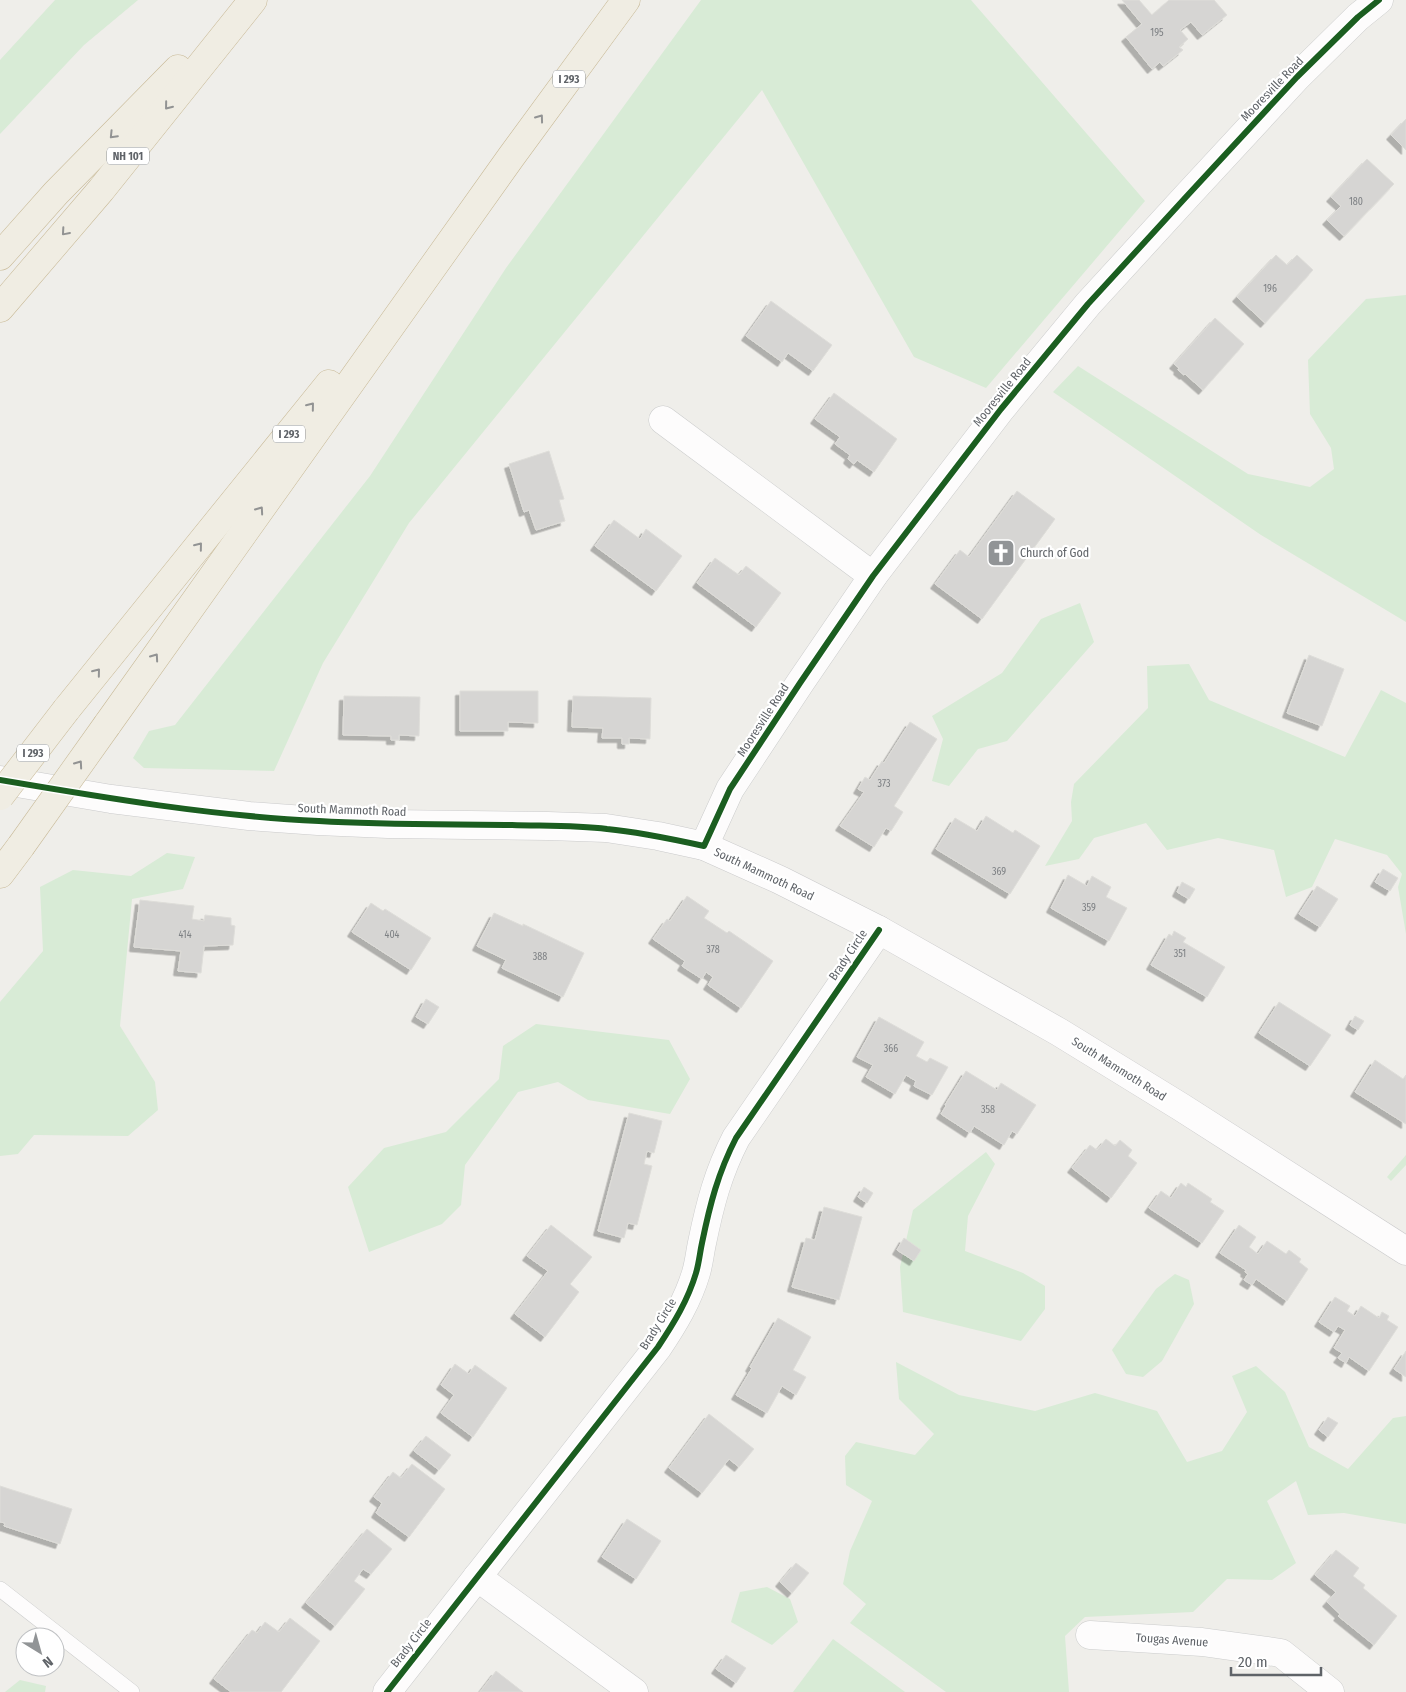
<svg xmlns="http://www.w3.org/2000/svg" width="1406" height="1692" viewBox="0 0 1406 1692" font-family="'Fira Sans Condensed',sans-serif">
	<defs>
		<filter id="shadow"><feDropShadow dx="-4.5" dy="4.5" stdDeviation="0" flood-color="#0004"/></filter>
	</defs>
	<rect width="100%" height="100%" fill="#efeeea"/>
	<g fill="#d8ebd6">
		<polygon points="55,0 138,0 84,45 0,134 0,60"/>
		<polygon points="701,0 971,0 1145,201 986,388 914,357 762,90 409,523 323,663 274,771 144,768 133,758 149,731 175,725 370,476 506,268"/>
		<polygon points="1406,295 1406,622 1261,535 1053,392 1078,366 1248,474 1310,487 1334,469 1331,448 1310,414 1308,360 1366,299"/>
		<polygon points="1080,603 1094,642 1007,741 978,749 949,786 932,781 943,739 932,716 1002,673 1041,619"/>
		<polygon points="1189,664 1209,700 1345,757 1381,690 1406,703 1406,934 1398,887 1402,874 1387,855 1335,839 1312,887 1286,897 1274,850 1218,838 1167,850 1146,823 1094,838 1079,859 1045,866 1072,821 1071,802 1074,784 1148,708 1147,666"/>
		<polygon points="167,853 195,857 183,889 132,899 120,1026 155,1082 158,1110 128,1136 34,1135 18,1154 0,1156 0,1002 43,951 40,887 73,870 131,876"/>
		<polygon points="536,1024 669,1040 690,1079 670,1114 588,1100 558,1082 518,1092 465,1165 461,1205 442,1224 369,1252 348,1187 384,1148 446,1132 499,1079 503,1046"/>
		<polygon points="986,1152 995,1164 968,1216 965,1251 1023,1273 1045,1286 1045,1309 1021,1341 903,1312 900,1267 913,1210"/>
		<polygon points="1406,1155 1406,1165 1391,1181 1387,1177"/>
		<polygon points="1175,1274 1189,1280 1194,1304 1162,1361 1143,1377 1126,1374 1112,1350 1156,1289"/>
		<polygon points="896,1362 959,1395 1035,1411 1095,1393 1157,1411 1187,1462 1222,1451 1247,1412 1232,1376 1256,1366 1285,1392 1309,1447 1348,1469 1393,1418 1406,1416 1406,1524 1344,1513 1308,1515 1296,1481 1267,1501 1296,1563 1272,1580 1227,1579 1193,1612 1085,1617 1065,1636 1069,1692 946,1692 850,1623 866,1604 843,1584 850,1551 872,1501 846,1485 845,1456 856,1442 915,1455 934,1434 899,1399"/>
		<polygon points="767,1587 790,1599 798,1622 772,1645 731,1622 740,1592"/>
		<polygon points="833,1639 905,1692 793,1692"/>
		<polygon points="20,1680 46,1686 45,1692 5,1692"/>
	</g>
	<g fill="#d6d5d3" stroke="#deddd9" filter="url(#shadow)">
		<polygon points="1122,0 1139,0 1152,15 1169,0 1214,0 1227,15 1202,35 1191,22 1180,30 1188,39 1179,47 1183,50 1163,66 1160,62 1152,69 1126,37 1142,24"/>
		<polygon points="1406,119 1406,150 1391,135"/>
		<polygon points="1367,159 1394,184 1344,236 1327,220 1341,206 1331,197"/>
		<polygon points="1276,255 1287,265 1297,255 1313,270 1265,323 1237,297"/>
		<polygon points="771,301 832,345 813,371 788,353 782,362 746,336"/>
		<polygon points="1215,318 1244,344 1203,390 1185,374 1184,375 1178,370 1179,368 1174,364"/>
		<polygon points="834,393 897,439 874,472 857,460 854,464 848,459 850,455 835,444 840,437 815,419"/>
		<polygon points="549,451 564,499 559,500 565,521 536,530 529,510 524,512 509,464"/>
		<polygon points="1017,491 1055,519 982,619 935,584 960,550 969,557"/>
		<polygon points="614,520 640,539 646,529 682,556 656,591 595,546"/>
		<polygon points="715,558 739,575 746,566 781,593 756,627 697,583"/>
		<polygon points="1309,655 1344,669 1322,726 1287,713"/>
		<polygon points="460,691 538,691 538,723 508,722 508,731 460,731"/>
		<polygon points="344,696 420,697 419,736 399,735 399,740 391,740 391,736 343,735"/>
		<polygon points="573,696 651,698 650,739 629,738 629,744 622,744 622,738 602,738 603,728 572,727"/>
		<polygon points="910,722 937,739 894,806 903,812 891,831 886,828 874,847 840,826 864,792 858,789 865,777 870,780 882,761 884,763"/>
		<polygon points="986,816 1013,833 1015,830 1040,846 1010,894 936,849 955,818 977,831"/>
		<polygon points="1383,869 1398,878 1390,891 1375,882"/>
		<polygon points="1068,875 1087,886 1092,876 1111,887 1106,897 1127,908 1109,941 1051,908"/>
		<polygon points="1182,882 1195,889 1189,899 1177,892"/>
		<polygon points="1317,886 1338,899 1320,927 1299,914"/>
		<polygon points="687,896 709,911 704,918 727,933 729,931 773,961 741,1008 708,985 713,977 706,972 702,979 682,966 685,961 653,939 667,919 670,921"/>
		<polygon points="140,900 194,906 192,919 204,921 205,915 231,918 231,925 235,926 233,945 204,946 201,973 178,971 181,951 134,947"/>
		<polygon points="371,903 383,911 385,909 431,938 411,970 352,932"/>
		<polygon points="494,913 523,926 523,924 584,953 563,997 502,968 506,960 477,946"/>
		<polygon points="1174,931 1186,938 1183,942 1225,967 1207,997 1151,965 1169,934 1172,936"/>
		<polygon points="426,999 439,1007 428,1024 416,1017"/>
		<polygon points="1279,1002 1331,1035 1310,1066 1259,1033"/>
		<polygon points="1355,1016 1364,1021 1358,1030 1350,1025"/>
		<polygon points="879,1017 924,1042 916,1056 927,1062 930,1058 948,1067 932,1095 914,1086 916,1081 906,1075 895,1094 866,1077 873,1065 857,1057"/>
		<polygon points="1375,1060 1403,1079 1406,1075 1406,1124 1355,1092"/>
		<polygon points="966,1071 997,1090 1001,1083 1036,1105 1017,1134 1012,1131 1004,1145 974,1126 970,1133 941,1114 946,1106 945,1105"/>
		<polygon points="629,1113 662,1121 654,1153 647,1151 644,1164 652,1166 637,1225 628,1223 624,1238 598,1231"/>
		<polygon points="1106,1139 1115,1146 1120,1140 1132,1150 1128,1156 1137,1163 1111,1198 1072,1168 1090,1145 1097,1150"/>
		<polygon points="1181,1183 1186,1187 1188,1183 1212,1199 1210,1202 1224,1211 1202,1243 1149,1208 1161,1191 1171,1198"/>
		<polygon points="864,1187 873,1193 867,1203 858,1197"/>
		<polygon points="824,1207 862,1217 839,1300 792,1287 806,1238 815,1240"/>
		<polygon points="551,1225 592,1257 570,1284 579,1292 545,1337 515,1314 548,1271 527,1256"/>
		<polygon points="1239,1225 1256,1237 1249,1247 1258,1254 1267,1241 1286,1254 1289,1250 1301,1259 1299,1262 1308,1269 1287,1301 1256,1279 1252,1285 1244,1280 1248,1274 1245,1272 1246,1270 1220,1253"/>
		<polygon points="904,1238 921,1250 914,1261 897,1250"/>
		<polygon points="1335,1297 1350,1306 1347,1311 1355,1316 1361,1306 1379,1318 1382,1312 1389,1316 1387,1320 1398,1327 1369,1371 1349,1357 1346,1363 1338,1358 1342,1353 1334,1348 1345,1330 1338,1326 1334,1332 1319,1322"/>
		<polygon points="778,1318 811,1337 793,1370 806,1377 796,1395 782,1386 767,1413 736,1395 752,1368 750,1367"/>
		<polygon points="1406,1351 1406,1377 1394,1369"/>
		<polygon points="455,1364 469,1374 475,1365 507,1388 473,1437 441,1413 454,1395 441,1385"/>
		<polygon points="709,1414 754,1449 739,1467 729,1459 702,1493 669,1468"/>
		<polygon points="1328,1417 1338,1423 1328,1437 1319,1430"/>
		<polygon points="426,1436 451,1455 439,1470 414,1451"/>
		<polygon points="412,1464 445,1489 409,1537 376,1513 382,1503 374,1497 393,1472 401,1478"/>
		<polygon points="0,1486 72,1509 60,1544 4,1526 5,1523 0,1522"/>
		<polygon points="627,1519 661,1541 636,1579 602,1557"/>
		<polygon points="367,1529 392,1549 371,1574 363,1569 354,1581 365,1589 335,1626 306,1603"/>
		<polygon points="1336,1550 1359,1568 1353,1576 1365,1585 1363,1588 1397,1616 1374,1645 1338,1616 1340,1614 1327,1602 1336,1592 1315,1575"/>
		<polygon points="796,1563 809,1573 792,1593 780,1582"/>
		<polygon points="290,1618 320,1641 281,1692 231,1692 214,1679 252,1630 257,1633 265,1622 279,1632"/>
		<polygon points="726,1655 746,1668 736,1683 716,1669"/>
		<polygon points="496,1671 523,1692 480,1692"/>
	</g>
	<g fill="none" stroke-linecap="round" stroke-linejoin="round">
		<defs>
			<polyline id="service" points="0,1589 132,1692"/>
			<g id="minor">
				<polyline points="663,420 873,576"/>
				<polyline points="477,1577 634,1692"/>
				<polyline points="1090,1635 1202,1642 1281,1653 1330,1692"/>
				<path d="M387,1692L658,1347C674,1323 688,1300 696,1273C699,1263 700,1252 702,1243C710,1204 718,1173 736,1138L879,930"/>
			</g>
			<polyline id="tertiary" points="704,846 730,789 800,683 873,576 1001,409 1088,304 1186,197 1297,77 1358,17 1379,0"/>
			<polyline id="secondary" points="0,780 111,799 249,816 318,821 388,824 548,826 606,828 658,836 704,846 780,880 879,930 1059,1032 1181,1107 1406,1251"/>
			<g id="motorway">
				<polyline points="0,256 56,193 178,69"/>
				<polyline points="0,308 101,190 253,0"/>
				<polyline points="66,710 329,384"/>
				<polyline points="107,725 511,157 626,0"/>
				<polyline points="0,874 21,846"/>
			</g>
		</defs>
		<use href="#service" stroke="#cbcccc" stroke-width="16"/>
		<use href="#minor" stroke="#cbcccc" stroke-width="29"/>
		<use href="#tertiary" stroke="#cbcccc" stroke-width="29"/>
		<use href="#secondary" stroke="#cacacb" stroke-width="29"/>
		<use href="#motorway" stroke="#c8b996" stroke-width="29"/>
		<use href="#service" stroke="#fdfcfc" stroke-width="15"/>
		<use href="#minor" stroke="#fdfcfc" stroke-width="28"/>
		<use href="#tertiary" stroke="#fdfcfc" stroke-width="28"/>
		<use href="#secondary" stroke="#fdfcfc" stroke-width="28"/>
		<use href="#motorway" stroke="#f0ede3" stroke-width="28"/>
		<defs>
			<g id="motorway-bridge">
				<polyline points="0,796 66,710"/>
				<polyline points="21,846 107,725"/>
			</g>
		</defs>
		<use href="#motorway-bridge" stroke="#c8b996" stroke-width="29" stroke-linecap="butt"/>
		<use href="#motorway-bridge" stroke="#f0ede3" stroke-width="28"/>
		<defs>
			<g id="cycleway">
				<path d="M0,780C106,798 212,816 319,821C384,825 448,824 512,825C544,826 576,825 607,829C640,832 672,839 704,846L730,789L800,683L873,576L1001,409L1088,304L1186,197L1297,77L1358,17L1379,0"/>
				<path d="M387,1692L658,1347C674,1323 688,1300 696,1273C699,1263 700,1252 702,1243C710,1204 718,1173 736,1138L879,930"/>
			</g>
		</defs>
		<use href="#cycleway" stroke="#fff" stroke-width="9"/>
		<use href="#cycleway" stroke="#1b5e20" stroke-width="6"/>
	</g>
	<defs><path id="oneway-chevron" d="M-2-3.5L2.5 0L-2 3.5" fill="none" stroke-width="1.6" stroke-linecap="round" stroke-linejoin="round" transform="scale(1.25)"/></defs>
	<g stroke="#929393">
		<use href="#oneway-chevron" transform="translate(168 106) rotate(129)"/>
		<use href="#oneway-chevron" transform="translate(540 118) rotate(-54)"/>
		<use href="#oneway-chevron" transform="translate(113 135) rotate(134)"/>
		<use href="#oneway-chevron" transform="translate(65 232) rotate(131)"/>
		<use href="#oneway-chevron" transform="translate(311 406) rotate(-51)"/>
		<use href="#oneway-chevron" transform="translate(260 510) rotate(-55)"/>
		<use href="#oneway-chevron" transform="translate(199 546) rotate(-51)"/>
		<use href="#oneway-chevron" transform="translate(155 657) rotate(-55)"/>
		<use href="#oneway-chevron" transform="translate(97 672) rotate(-51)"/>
		<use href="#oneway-chevron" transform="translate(79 764) rotate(-55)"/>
	</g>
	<defs>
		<symbol id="church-square" viewBox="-11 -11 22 22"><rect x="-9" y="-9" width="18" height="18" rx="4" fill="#919496" stroke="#fff"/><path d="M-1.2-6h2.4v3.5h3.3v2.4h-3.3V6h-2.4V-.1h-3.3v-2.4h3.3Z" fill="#fff"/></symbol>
	</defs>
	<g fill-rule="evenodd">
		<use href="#church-square" x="985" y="537" width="32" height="32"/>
	</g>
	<g text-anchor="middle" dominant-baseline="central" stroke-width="4.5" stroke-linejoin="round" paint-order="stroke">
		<g font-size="10" fill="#7e8184">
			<text x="1157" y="33">195</text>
			<text x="1356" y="202">180</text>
			<text x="1270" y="289">196</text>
			<text x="884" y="784">373</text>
			<text x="999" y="872">369</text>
			<text x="1089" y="908">359</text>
			<text x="185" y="935">414</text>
			<text x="392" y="935">404</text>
			<text x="713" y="950">378</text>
			<text x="1180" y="954">351</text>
			<text x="540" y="957">388</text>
			<text x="891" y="1049">366</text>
			<text x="988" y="1110">358</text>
		</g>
		<g fill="#fff" stroke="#8f9295" stroke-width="1">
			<rect x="553" y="70.5" width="32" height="17" rx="4"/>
			<rect x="107" y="147.5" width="42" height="17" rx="4"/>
			<rect x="273" y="425.5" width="32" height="17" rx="4"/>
			<rect x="17" y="744.5" width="32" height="17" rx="4"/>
		</g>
		<g font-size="11" font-weight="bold" fill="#5f6368">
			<text x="569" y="79">I 293</text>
			<text x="128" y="156">NH 101</text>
			<text x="289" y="434">I 293</text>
			<text x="33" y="753">I 293</text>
		</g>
		<g font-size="12" fill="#5f6368" stroke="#fff">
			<text transform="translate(1272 89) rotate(-46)">Mooresville Road</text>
			<text transform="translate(1002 392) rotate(-51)">Mooresville Road</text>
			<text transform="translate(763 720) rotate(-57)">Mooresville Road</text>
			<text transform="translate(352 810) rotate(2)">South Mammoth Road</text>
			<text transform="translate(764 874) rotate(25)">South Mammoth Road</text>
			<text transform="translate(848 955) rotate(-56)">Brady Circle</text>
			<text transform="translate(1119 1069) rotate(32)">South Mammoth Road</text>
			<text transform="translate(658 1324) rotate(-58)">Brady Circle</text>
			<text transform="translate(1172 1640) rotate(4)">Tougas Avenue</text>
			<text transform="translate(411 1643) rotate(-52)">Brady Circle</text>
		</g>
		<g font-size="12" fill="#5f6368" stroke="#fff" text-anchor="start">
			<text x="1020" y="553">Church of God</text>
		</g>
	</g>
	<g transform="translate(40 1652) rotate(143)"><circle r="24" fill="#ffffff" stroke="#bfc1c3"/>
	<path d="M0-4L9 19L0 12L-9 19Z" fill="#919496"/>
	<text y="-8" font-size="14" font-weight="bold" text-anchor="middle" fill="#5f6368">N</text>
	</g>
	<path d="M1231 1667v8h90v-8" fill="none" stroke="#5f6368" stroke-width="2.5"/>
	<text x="1238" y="1667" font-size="15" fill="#5f6368" stroke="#ffffff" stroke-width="4" paint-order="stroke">20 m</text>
</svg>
